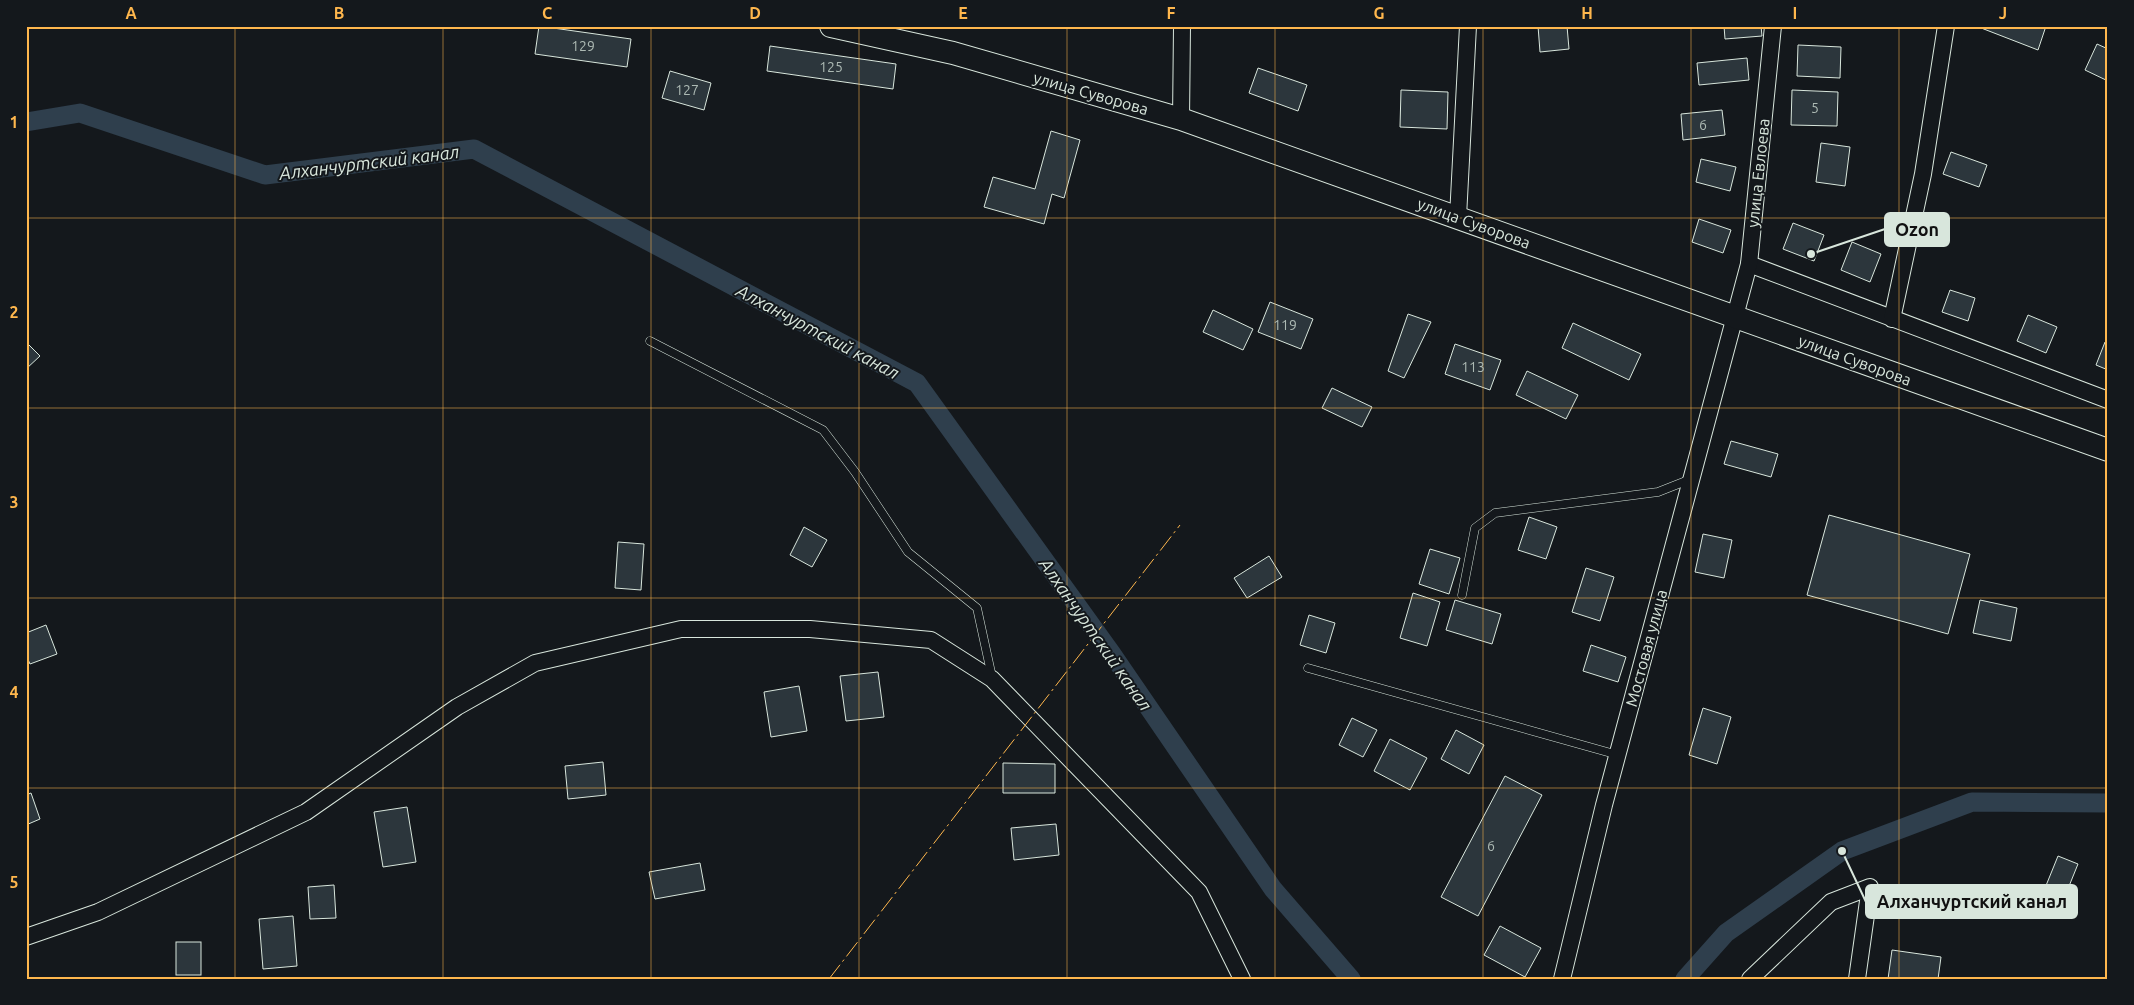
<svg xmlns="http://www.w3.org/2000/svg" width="2134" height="1005" viewBox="0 0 2134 1005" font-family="Ubuntu,sans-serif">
	<rect width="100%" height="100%" fill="#14181c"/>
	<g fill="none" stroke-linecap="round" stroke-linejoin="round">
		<g stroke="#2f3f4d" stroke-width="19">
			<polyline points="26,122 80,113 265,175 474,149 917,383 1112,654 1273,889 1351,979"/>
			<polyline points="1685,979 1726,933 1842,851 1972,802 2108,803"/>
		</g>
	</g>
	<g fill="#2c363c" stroke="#d8e6dc">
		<polygon points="539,26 631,39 627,67 535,54"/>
		<polygon points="1538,26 1567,26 1569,49 1540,52"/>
		<polygon points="1724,26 1761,26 1762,36 1725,39"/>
		<polygon points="1976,26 2046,26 2038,50"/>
		<polygon points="2097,44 2108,49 2108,81 2085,70"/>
		<polygon points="1798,45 1841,47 1840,78 1797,76"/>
		<polygon points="770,46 896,64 893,89 767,71"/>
		<polygon points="1747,58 1749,80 1699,85 1697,63"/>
		<polygon points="1258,68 1307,85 1298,111 1249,93"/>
		<polygon points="670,71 711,83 704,110 662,98"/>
		<polygon points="1401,90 1448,92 1447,129 1400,127"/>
		<polygon points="1792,90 1838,92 1837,126 1791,125"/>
		<polygon points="1722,110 1725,135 1683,140 1681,114"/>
		<polygon points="1051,131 1080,140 1064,198 1052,194 1044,224 984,207 993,177 1035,189"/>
		<polygon points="1821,143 1850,147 1845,186 1816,182"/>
		<polygon points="1951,152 1987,165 1979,187 1943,174"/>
		<polygon points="1701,159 1736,167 1730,191 1696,182"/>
		<polygon points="1699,219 1731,230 1723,253 1692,242"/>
		<polygon points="1793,223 1824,235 1814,261 1783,249"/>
		<polygon points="1852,242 1881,254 1870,282 1841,270"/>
		<polygon points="1950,290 1975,298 1968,321 1942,312"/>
		<polygon points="1270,302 1313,319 1301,349 1258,332"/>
		<polygon points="1213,310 1253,329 1243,350 1203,332"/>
		<polygon points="1408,314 1431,322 1404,378 1388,371"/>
		<polygon points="2028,315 2057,327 2046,353 2017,341"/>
		<polygon points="1573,323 1641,354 1629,380 1562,348"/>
		<polygon points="26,342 40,356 26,369"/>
		<polygon points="2105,342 2108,343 2108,370 2096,365"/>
		<polygon points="1455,344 1501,360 1490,390 1445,374"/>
		<polygon points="1527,371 1578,395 1566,419 1516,395"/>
		<polygon points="1332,388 1372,407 1362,427 1322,408"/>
		<polygon points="1731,441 1778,454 1771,477 1724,464"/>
		<polygon points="1829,515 1970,554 1948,634 1807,595"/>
		<polygon points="1529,517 1557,527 1546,559 1518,550"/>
		<polygon points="804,527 827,540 812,567 790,555"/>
		<polygon points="1703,534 1732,540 1724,578 1695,572"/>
		<polygon points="618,542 644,544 641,590 615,588"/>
		<polygon points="1430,549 1460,558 1449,594 1419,584"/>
		<polygon points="1269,556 1282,577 1247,598 1234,578"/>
		<polygon points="1586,568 1614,577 1600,621 1572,612"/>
		<polygon points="1413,593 1440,602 1427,646 1400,638"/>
		<polygon points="1455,600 1501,614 1492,644 1446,630"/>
		<polygon points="1980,600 2017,608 2011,641 1973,633"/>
		<polygon points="1309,615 1335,623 1326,653 1300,645"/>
		<polygon points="46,625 57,654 30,664 26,655 26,633"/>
		<polygon points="1591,645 1626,657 1618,682 1583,671"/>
		<polygon points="878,672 884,717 846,721 840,676"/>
		<polygon points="799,686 807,731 771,737 764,692"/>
		<polygon points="1703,708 1731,717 1717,764 1689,755"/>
		<polygon points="1352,718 1377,730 1363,757 1339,745"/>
		<polygon points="1456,730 1484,745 1469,774 1441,759"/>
		<polygon points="1390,739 1427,758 1410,790 1374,771"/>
		<polygon points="603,762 606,795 568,799 565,766"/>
		<polygon points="1003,763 1055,764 1055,793 1003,793"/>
		<polygon points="1505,776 1542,795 1478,916 1441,897"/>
		<polygon points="31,793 40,819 26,825 26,795"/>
		<polygon points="407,807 416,862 383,867 374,812"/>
		<polygon points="1056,824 1059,855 1014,860 1011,828"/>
		<polygon points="2058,856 2078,864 2063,901 2043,893"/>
		<polygon points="700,863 705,890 655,899 649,872"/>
		<polygon points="334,885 336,918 310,919 308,887"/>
		<polygon points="293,916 297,966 263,969 259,919"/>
		<polygon points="1500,926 1541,948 1525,977 1484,955"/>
		<rect x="176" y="942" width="25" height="33"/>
		<polygon points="1892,950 1941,957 1938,979 1888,979"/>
	</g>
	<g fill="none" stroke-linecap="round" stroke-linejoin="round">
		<defs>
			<g id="lane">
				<polyline points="650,341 823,430 855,472 908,552 977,608 992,677"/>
				<polyline points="1462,595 1475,528 1495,513 1658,492 1691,479"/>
				<polyline points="1308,668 1618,755"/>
			</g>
			<g id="street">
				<polyline points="1181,119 1182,26"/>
				<polyline points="1458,217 1468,26"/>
				<polyline points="1749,264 2108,400"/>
				<polyline points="1892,319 1923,174 1946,26"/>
				<polyline points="26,937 98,912 306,812 457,707 535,663 681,629 810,629 931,640 992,679 1199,892 1242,979"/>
				<polyline points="1562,979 1604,805 1749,264 1773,26"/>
				<polyline points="1750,979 1831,902 1870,887 1857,979"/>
			</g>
			<polyline id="secondary" points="831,26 953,53 1181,119 2108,450"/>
		</defs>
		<use href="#lane" stroke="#d8e6dc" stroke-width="9"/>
		<use href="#street" stroke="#d8e6dc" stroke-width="18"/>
		<use href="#secondary" stroke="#d8e6dc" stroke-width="24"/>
		<use href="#lane" stroke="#14181c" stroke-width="8"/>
		<use href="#street" stroke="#14181c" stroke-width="16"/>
		<use href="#secondary" stroke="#14181c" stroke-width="22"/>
		<polyline stroke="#ffb74d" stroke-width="1" stroke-dasharray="18 4 2.5 4" stroke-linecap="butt" points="829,979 1180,525"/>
	</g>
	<path fill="none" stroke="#ffb74d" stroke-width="1" stroke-opacity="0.55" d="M235,26V979M443,26V979M651,26V979M859,26V979M1067,26V979M1275,26V979M1483,26V979M1691,26V979M1899,26V979M26,218H2108M26,408H2108M26,598H2108M26,788H2108"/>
	<g text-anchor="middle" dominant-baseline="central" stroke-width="4" stroke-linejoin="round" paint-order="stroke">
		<g font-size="14" fill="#adbab4">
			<text x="583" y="46">129</text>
			<text x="831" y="67">125</text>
			<text x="687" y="90">127</text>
			<text x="1815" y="108">5</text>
			<text x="1703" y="125">6</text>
			<text x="1285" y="325">119</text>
			<text x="1473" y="367">113</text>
			<text x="1491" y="846">6</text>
		</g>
		<g font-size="16" fill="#d8e6dc" stroke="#14181c">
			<text transform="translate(1091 93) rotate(16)">улица Суворова</text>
			<text transform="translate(1758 173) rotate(-84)">улица Евлоева</text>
			<text transform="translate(1474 223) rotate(20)">улица Суворова</text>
			<text transform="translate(1855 360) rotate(20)">улица Суворова</text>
			<text transform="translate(1646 648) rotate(-75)">Мостовая улица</text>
		</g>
		<g font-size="18" font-style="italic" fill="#d8e6dc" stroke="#14181c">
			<text transform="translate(369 162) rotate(-7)">Алханчуртский канал</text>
			<text transform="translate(818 331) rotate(28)">Алханчуртский канал</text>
			<text transform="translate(1096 634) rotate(55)">Алханчуртский канал</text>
		</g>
	</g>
	<path fill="none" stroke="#d8e6dc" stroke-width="2" d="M1811 254L1885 229M1842 851L1866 902"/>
	<g fill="#d8e6dc" stroke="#14181c" stroke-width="2">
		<circle cx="1811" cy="254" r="5"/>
		<circle cx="1842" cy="851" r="5"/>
	</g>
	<g fill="#d8e6dc" stroke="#d8e6dc" stroke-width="2">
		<rect x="1885" y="213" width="64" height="33" rx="5"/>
		<rect x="1866" y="885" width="211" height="33" rx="5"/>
	</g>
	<g font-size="18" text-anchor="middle" font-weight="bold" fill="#111">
		<text x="1917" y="236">Ozon</text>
		<text x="1972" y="908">Алханчуртский канал</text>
	</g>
	<rect width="2134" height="1005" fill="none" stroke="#14181c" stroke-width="55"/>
	<rect x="28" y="28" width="2078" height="950" fill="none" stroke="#ffb74d" stroke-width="2"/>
	<g font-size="16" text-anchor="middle" font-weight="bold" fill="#ffb74d">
		<text x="131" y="19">A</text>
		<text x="339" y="19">B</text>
		<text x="547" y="19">C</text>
		<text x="755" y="19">D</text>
		<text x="963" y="19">E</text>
		<text x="1171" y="19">F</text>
		<text x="1379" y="19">G</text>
		<text x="1587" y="19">H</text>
		<text x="1795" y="19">I</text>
		<text x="2003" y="19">J</text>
		<text x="14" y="128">1</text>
		<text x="14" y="318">2</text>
		<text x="14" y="508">3</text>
		<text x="14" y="698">4</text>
		<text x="14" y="888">5</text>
	</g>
</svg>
